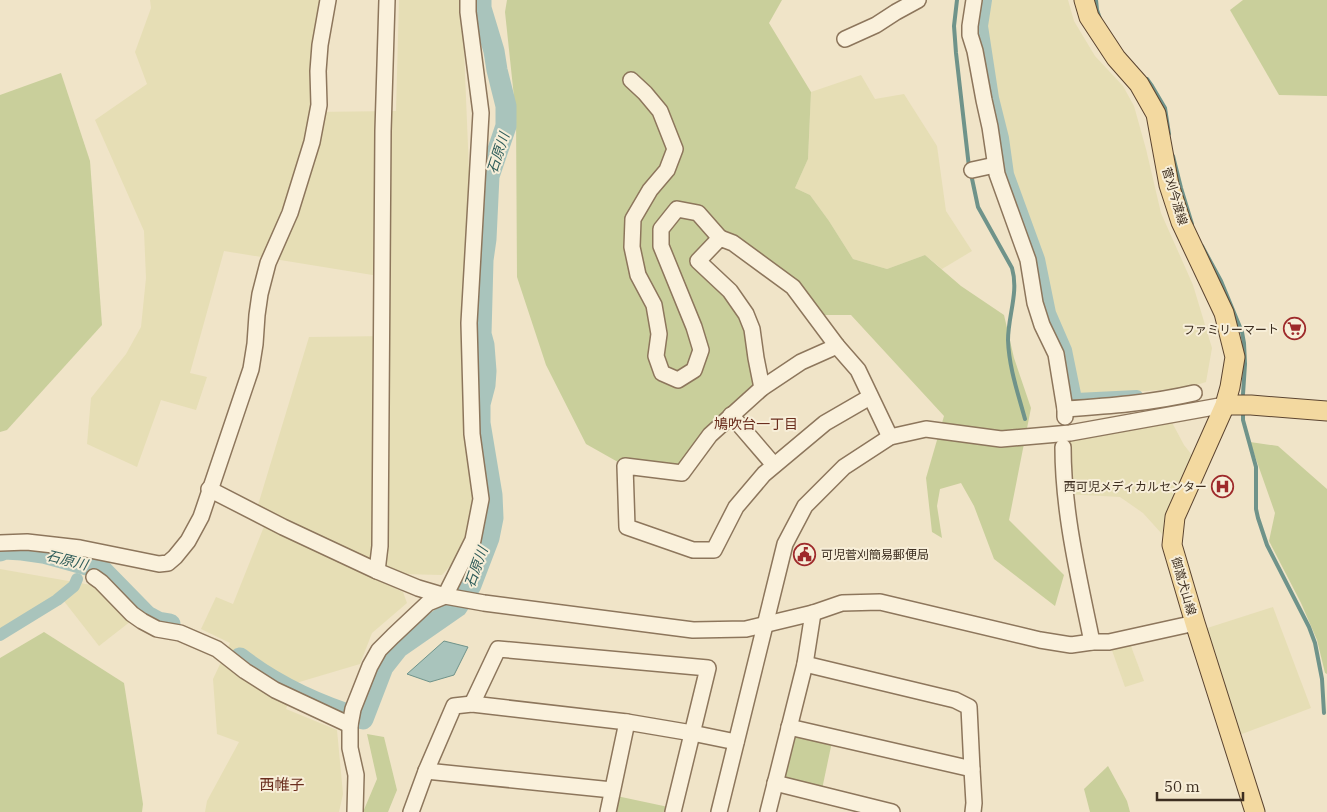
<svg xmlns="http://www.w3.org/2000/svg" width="1327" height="812" viewBox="0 0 1327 812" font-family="'IBM Plex Serif','Noto Sans JP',serif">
	<rect width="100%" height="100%" fill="#f0e4c8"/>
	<g fill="#e6deb5">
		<polygon points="150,0 322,0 313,112 396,111 399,0 462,0 469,171 470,295 481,499 473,540 442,575 400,574 270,512 258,505 309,337 389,336 391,278 224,251 190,373 207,377 196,410 161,400 137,467 87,444 91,398 126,354 141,327 146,278 144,231 95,120 147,84 135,52 151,8"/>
		<polygon points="990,0 1068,0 1074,21 1095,56 1123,86 1134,106 1146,149 1161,213 1193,285 1212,348 1206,382 1187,388 1078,396 1068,349 1054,314 1042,258 1010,173 985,26"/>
		<polygon points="861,75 875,99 904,94 937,146 946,211 972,251 942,269 925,255 887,269 853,259 829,221 810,195 795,188 808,159 811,92"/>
		<polygon points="1168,415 1184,445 1199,464 1172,545 1143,513 1120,497 1066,494 1064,434"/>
		<polygon points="265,524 326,556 403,592 407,603 372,633 360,664 296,683 286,709 337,730 343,794 339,812 205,812 207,801 239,742 217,734 213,679 230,643 201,629 216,597 233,604"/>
		<polygon points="0,569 97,586 131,621 99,646 60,596 0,633"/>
		<polygon points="1273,607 1311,708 1231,738 1198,631"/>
		<polygon points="1128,638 1144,681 1125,687 1109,642"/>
	</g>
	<g fill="#c9cf9b">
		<polygon points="507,0 782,0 769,23 811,92 808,159 795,188 810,195 829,221 853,259 887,269 925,255 961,286 1004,315 1014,358 1031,408 1009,520 1064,575 1055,606 994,559 974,506 961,483 940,489 937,506 942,538 932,532 926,478 944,416 851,315 819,315 719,237 698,261 746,314 762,388 682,473 625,466 586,444 546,365 517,277 516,116 505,12"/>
		<polygon points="1243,0 1327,0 1327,96 1279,95 1230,10"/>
		<polygon points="61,73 90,161 102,325 7,430 0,432 0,95"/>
		<polygon points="1250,442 1278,446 1327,489 1327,674 1325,673 1317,640 1301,603 1269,541 1275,513"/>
		<polygon points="44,632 124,683 143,804 142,812 0,812 0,658"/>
		<polygon points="789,727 833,737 821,794 775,783"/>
		<polygon points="367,734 384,737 397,790 388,812 363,812 377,779"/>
		<polygon points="1108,766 1127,801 1130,812 1090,812 1084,789"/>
		<polygon points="612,795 673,808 673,812 608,812"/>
	</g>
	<polygon fill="#a9c4bc" stroke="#6f938a" points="444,641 468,647 454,675 430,682 407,674"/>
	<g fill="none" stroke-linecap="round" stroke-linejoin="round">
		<g stroke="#6f938a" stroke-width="4">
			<polyline points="957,0 954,26 956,53 969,167"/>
			<polyline points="1096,0 1097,10 1100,19"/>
			<polyline points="1147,79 1152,86 1165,108 1169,134"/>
			<polyline points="1173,156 1181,188 1192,224"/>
			<path d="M971,174L978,207L1012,268C1019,292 1008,316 1008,340C1009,368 1018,393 1025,419"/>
			<polyline points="1202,246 1221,281 1242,332 1244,343 1245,364 1243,394"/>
			<polyline points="1243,415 1243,420 1256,467 1256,509 1258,518 1267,545 1309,627 1315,643 1322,679 1324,713"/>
		</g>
		<g stroke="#a9c4bc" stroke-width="12">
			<polyline points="986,0 982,26 993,98 1003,138 1008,174 1039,259 1050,313 1066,350 1076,399 1137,396"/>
			<polyline points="91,567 91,566"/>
			<polyline points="0,635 57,600 74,586 77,579"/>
		</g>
		<g stroke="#a9c4bc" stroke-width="21">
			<polyline points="0,551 5,549 22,550 43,553 101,569 147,616 158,622 170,624"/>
			<path d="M240,658C276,686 320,706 363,719L383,667L398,648L457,607L471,585L489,538L493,518L492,495L480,423V404L485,385L486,371L484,345L481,334L483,260L486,239L489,176L506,126V106L497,70L494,51L481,8V0"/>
		</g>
		<defs>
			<g id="minor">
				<polyline points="974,0 970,26 970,35 975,51 984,100 990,127 997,174 1028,260 1035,303 1042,325 1056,354 1065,409 1065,417"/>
				<polyline points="845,39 876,25 896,12 918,0"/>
				<polyline points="631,80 645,93 660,111 675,149 667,170 650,190 633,219 632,247 638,275 654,305 659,334 656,356 662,373 678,380 694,370 701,350 694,327 661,246 661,229 677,209 698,213 720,238"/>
				<polyline points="972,170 995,165"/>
				<polyline points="837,346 801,362 762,388 710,435 682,473 625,466 627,527 693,550 714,550 736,507 764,474 825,423 870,397"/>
				<polyline points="762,388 756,358 752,329 746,314 730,291 698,261 720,238 733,243 793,287 837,346 858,370 890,437"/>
				<path d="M1065,409C1109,406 1151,403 1194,393"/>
				<polyline points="731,415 774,465"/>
				<path d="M1063,447C1063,513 1079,578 1092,642"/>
				<polyline points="209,489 283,527 377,571 418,588 445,596 484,603 693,630 746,629 813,613 842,603 880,602 1040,640 1071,645 1092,642 1109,642 1195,623"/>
				<polyline points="0,543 27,542 80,548 159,564 168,563 175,557 188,541 201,517 251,369 255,344 257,315 260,294 268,263 290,213 312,142 319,105 318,71 320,45 328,0"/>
				<polyline points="377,571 380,546 383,131 387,0"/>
				<polyline points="94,577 101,582 132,614 142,621 157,629 180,633 217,649 245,671 275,690 350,725"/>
				<polyline points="805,664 955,700 969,707 972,769 974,803 973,812"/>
				<polyline points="472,704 498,649 708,668 673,812"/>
				<polyline points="789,727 972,769"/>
				<polyline points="426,771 612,790"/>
				<polyline points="775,783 892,812"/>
				<polyline points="355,812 356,775 350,748 350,725 353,709 370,666 379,650 393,636 428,603 445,596 473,540 481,499 472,434 469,323 481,113 468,12 468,0"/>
				<polyline points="411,812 426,771 454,706 472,704 627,722 692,733 736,742"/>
				<polyline points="608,812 627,722"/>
				<polyline points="719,812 785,544 805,506 844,467 890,437 926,429 1001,439 1070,433 1225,405"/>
				<polyline points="768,812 805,664 813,613"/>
			</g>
			<g id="major">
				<polyline points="1084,0 1089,17 1116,58 1139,84 1156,114 1169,185 1181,222 1224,313 1235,357 1230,387 1225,405 1175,517 1172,545 1195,623 1255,812"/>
				<polyline points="1225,405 1251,405 1327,411"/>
			</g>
		</defs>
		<use href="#minor" stroke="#8d765c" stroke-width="18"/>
		<use href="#major" stroke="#5b4430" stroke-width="21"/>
		<use href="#minor" stroke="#faf1dc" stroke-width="15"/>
		<use href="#major" stroke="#f3d9a0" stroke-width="19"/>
	</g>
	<defs>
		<symbol id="supermarket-ring" viewBox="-11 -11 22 22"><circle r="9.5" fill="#f7eed8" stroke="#9e2a2b" stroke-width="1.5"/><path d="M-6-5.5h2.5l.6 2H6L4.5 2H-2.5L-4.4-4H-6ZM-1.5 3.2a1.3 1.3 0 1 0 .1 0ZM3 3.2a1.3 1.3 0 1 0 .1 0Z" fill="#9e2a2b"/></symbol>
		<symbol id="hospital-ring" viewBox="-11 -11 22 22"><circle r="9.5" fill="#f7eed8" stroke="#9e2a2b" stroke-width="1.5"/><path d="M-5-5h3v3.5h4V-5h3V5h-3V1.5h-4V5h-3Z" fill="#9e2a2b"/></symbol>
		<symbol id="civic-ring" viewBox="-11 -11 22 22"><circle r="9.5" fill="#f7eed8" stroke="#9e2a2b" stroke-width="1.5"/><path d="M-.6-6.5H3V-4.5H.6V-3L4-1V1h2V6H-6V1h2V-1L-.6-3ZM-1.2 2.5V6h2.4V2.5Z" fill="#9e2a2b"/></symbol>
	</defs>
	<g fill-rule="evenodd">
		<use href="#supermarket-ring" x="1282" y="316" width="25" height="25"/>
		<use href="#hospital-ring" x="1210" y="474" width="25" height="25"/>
		<use href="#civic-ring" x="792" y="542" width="25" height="25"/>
	</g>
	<g text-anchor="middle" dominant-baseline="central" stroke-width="4" stroke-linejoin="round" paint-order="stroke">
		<g font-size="12" fill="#3d2e20" stroke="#f7eed8">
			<text transform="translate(1175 196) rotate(73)">菅刈今渡線</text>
			<text transform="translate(1184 586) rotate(74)">御嵩犬山線</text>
		</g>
		<g font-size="12" fill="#3d2e20" stroke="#f7eed8" text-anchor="end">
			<text x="1279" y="329">ファミリーマート</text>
			<text x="1207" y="486">西可児メディカルセンター</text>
			<text x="821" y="554" text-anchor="start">可児菅刈簡易郵便局</text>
		</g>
		<g font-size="14" font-style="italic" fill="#2f5d5a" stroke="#f7eed8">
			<text transform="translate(498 153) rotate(-72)">石原川</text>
			<text transform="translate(67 560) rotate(14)">石原川</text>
			<text transform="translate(476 567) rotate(-70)">石原川</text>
		</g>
		<g font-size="14" fill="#6b2e1e" stroke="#f7eed8">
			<text x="756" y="424">鳩吹台一丁目</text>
		</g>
		<g font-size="15" fill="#6b2e1e" stroke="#f7eed8">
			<text x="282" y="784">西帷子</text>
		</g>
	</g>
	<path d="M1157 792v8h86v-8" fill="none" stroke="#3d2e20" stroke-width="2.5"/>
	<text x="1164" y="792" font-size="15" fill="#3d2e20" stroke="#f7eed8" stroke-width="4" paint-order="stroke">50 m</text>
</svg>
